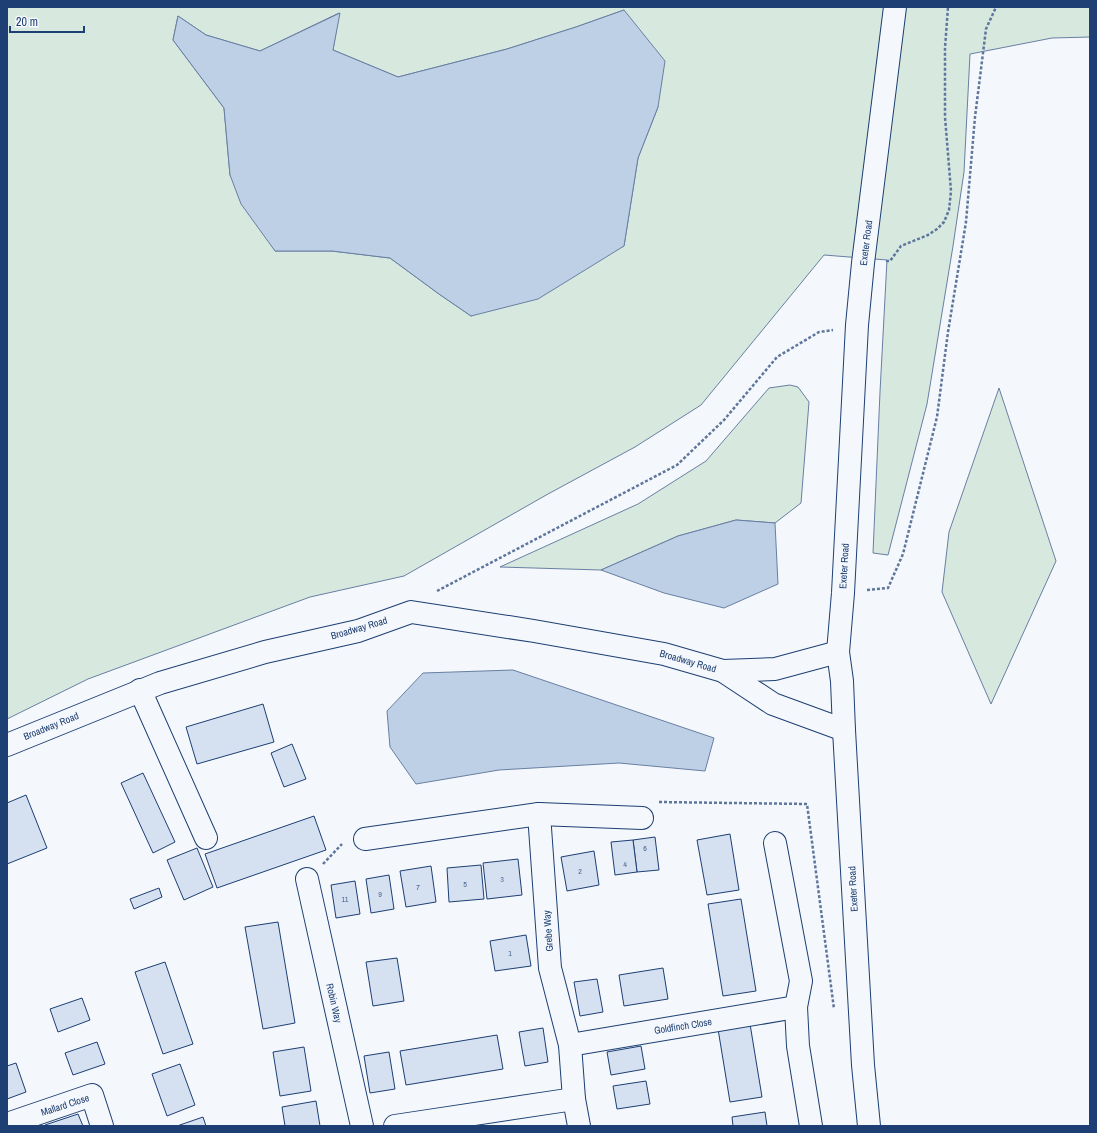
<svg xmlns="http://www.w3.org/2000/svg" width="1097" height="1133" viewBox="0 0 1097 1133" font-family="'Archivo Narrow',sans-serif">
	<rect width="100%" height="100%" fill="#f4f7fb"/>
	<g fill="#d7e8df" stroke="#687fa3" fill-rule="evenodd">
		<path d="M7,7H1090V37L1052,38L970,54L964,172L953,246L927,404L888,555L873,553L880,392L887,260L824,255L701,405L635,447L548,494L404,576L310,597L88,679L7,719ZM624,10L658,107L638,158L624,246L471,316L439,294L390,258L332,251H275L230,175L224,108L173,40L178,16L206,35L260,51L339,13L333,50L398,77L507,49L576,27Z"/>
		<polygon points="790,385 798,387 809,402 801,503 775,523 736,520 678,536 601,570 500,567 638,504 706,461 769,388"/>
		<polygon points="999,388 1056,561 991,704 942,592 949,532"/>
	</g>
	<g fill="#bed0e5" stroke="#687fa3">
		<polygon points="624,10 665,61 658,107 638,158 624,246 538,299 471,316 439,294 390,258 332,251 275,251 241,204 230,175 224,108 173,40 178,16 206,35 260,51 340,13 333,50 398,77 507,49 576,27"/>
		<polygon points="736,520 775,523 778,584 724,608 664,593 601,570 678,536"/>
		<polygon points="513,670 714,738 705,771 619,763 499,770 416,784 390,747 387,711 423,673"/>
	</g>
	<g fill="#d5e0f0" stroke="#1d3f73">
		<polygon points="263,704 274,742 197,764 186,727"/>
		<polygon points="292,744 306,779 284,787 271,753"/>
		<polygon points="143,773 175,842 153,853 121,783"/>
		<polygon points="26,795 47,848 7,864 7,803"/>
		<polygon points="314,816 326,850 217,888 205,854"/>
		<polygon points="730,834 739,890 707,895 697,840"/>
		<polygon points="655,837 659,870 637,872 633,840"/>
		<polygon points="633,840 637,872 615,875 611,842"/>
		<polygon points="197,848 213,887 184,900 167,860"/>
		<polygon points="594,851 599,885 567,891 561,857"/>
		<polygon points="518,859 522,895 487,899 483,863"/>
		<polygon points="481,865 484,899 449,902 447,868"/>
		<polygon points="431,866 436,902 406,907 400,871"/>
		<polygon points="389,875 394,909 371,913 366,879"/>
		<polygon points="355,881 360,914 336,918 331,885"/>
		<polygon points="159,888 162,897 134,909 130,899"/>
		<polygon points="741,899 756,991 723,996 708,904"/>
		<polygon points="278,922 295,1023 263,1029 245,927"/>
		<polygon points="526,935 531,966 495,971 490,941"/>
		<polygon points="397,958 404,1001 373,1006 366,962"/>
		<polygon points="165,962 193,1044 163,1054 135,972"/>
		<polygon points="663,968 668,999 624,1006 619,975"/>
		<polygon points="597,979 603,1012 580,1016 574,982"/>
		<polygon points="82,998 90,1020 58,1032 50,1009"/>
		<polygon points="750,1024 762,1097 730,1102 718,1029"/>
		<polygon points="543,1028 548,1062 525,1066 519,1032"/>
		<polygon points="497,1035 503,1069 406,1085 400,1051"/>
		<polygon points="97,1042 105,1064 73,1075 65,1053"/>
		<polygon points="641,1046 645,1069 611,1075 607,1052"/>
		<polygon points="304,1047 311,1091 280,1096 273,1052"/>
		<polygon points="389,1052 395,1089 370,1093 364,1056"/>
		<polygon points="16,1063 26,1092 7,1099 7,1066"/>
		<polygon points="180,1064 195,1105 167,1116 152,1074"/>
		<polygon points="646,1081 650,1104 617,1109 613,1086"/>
		<polygon points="316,1101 320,1126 285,1126 282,1107"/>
		<polygon points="765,1112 767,1126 733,1126 732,1117"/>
		<polygon points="78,1114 83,1126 46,1126 45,1125"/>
		<polygon points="203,1117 206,1126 177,1126"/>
	</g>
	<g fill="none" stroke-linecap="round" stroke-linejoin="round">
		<defs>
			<g id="minor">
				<polyline points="723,671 775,669 838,652"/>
				<polyline points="140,690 206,838"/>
				<polyline points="7,745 160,683 265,652 358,631 411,612 534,631 664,654 723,671 773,704 844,730"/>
				<polyline points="539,814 550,968 570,1045 574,1099 579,1126"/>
				<polyline points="365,839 539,814 642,818"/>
				<polyline points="775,843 801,981 796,1007 798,1046 811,1126"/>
				<polyline points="307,879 362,1126"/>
				<polyline points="570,1045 796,1007"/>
				<polyline points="7,1124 92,1095 102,1126"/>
				<polyline points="395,1126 574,1099"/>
				<polyline points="869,1126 863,1065 844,730 842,681 838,652 843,593 857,325 863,263 895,7"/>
			</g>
		</defs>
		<use href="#minor" stroke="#1d3f73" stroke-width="24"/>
		<g stroke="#5e769c" stroke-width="2.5" stroke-dasharray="3 2" stroke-linecap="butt">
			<polyline points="886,261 890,261 901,246 928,235 937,229 944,222 949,210 951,191 945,117 945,48 948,7"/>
			<polyline points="867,590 888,588 903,554 937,417 948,332 966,222 975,117 986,29 996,7"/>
			<polyline points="437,591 677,465 724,420 777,357 819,332 833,330"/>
			<polyline points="659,802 807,804 834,1009"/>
			<polyline points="323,864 342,844"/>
		</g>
		<use href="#minor" stroke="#f4f7fb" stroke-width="22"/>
	</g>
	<g text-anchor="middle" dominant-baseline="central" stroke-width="3" stroke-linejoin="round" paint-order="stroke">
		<g font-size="8" fill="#4b6792">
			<text x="645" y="848">6</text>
			<text x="625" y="864">4</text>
			<text x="580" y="871">2</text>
			<text x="502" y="879">3</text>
			<text x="465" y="884">5</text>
			<text x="418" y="887">7</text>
			<text x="380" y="894">9</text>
			<text x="345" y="899">11</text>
			<text x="510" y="953">1</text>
		</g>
		<g font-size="10" fill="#1d3f73" stroke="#f4f7fb">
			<text transform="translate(866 243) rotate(-83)">Exeter Road</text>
			<text transform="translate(844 566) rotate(-87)">Exeter Road</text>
			<text transform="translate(359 628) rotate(-16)">Broadway Road</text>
			<text transform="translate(688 661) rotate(16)">Broadway Road</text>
			<text transform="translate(51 726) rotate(-22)">Broadway Road</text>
			<text transform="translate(853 889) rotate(-93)">Exeter Road</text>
			<text transform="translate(548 931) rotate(-94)">Grebe Way</text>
			<text transform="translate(334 1003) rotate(77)">Robin Way</text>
			<text transform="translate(683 1026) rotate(-9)">Goldfinch Close</text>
			<text transform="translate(65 1105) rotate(-18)">Mallard Close</text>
		</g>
	</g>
	<rect width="1097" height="1133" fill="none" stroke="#1d3f73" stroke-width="16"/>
	<path d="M10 26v6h74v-6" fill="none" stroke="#1d3f73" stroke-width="2"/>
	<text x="16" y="26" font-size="12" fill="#1d3f73" stroke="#f4f7fb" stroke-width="3" paint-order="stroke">20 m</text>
</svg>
